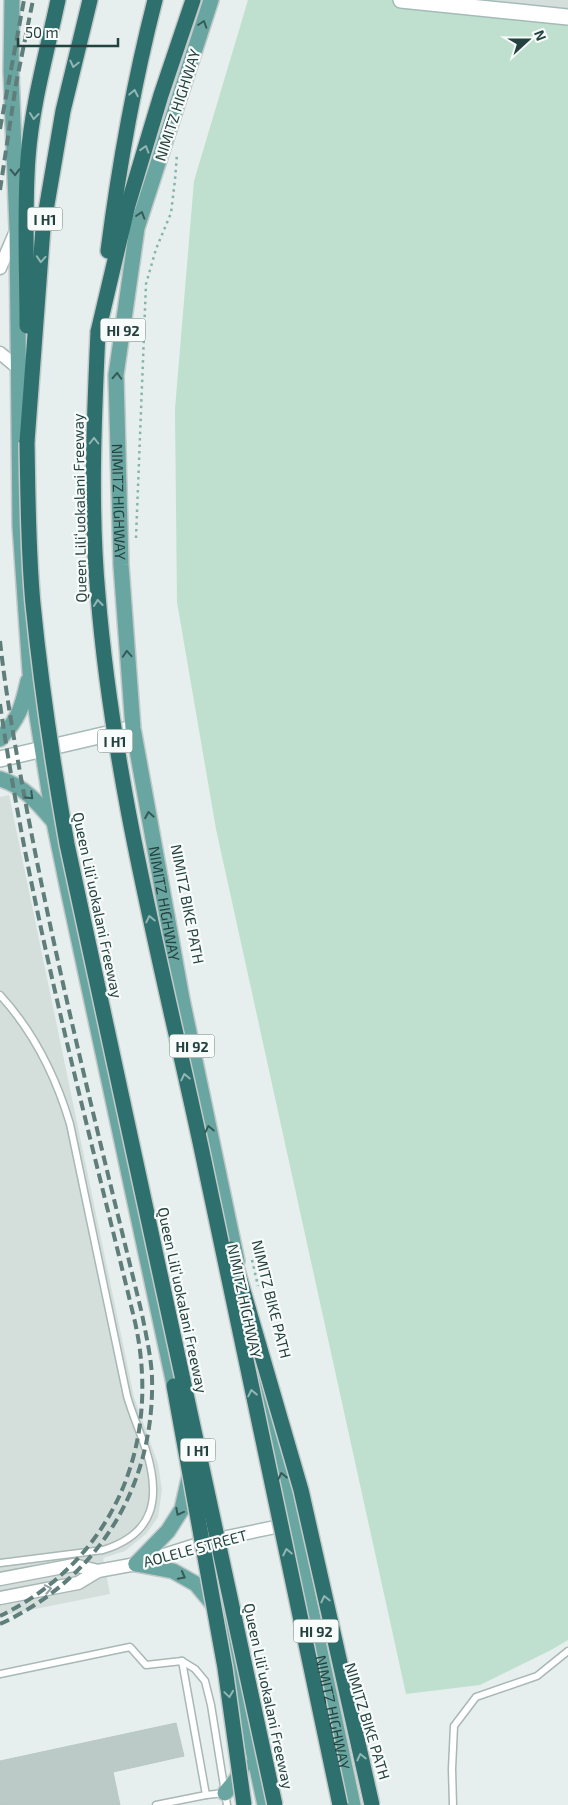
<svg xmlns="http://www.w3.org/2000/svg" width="568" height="1805" viewBox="0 0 568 1805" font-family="'Exo 2',sans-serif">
	<rect width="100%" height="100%" fill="#e6efed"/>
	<g fill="#d4dfdc">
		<polygon points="440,0 568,0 568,13"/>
		<polygon points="9,795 134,1397 158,1464 162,1490 158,1517 146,1534 125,1551 103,1558 110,1594 0,1616 0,797"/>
	</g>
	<polygon fill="#bfe0ce" points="248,0 401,0 568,17 568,1640 551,1650 480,1685 406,1694 216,829 177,602 175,409 194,181"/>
	<polygon fill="#bbcac6" stroke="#b8c9c5" points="176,1723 184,1756 113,1772 120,1805 0,1805 0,1761"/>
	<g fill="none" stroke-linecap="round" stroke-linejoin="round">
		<defs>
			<g id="lane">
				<path d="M0,995C33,1031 56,1077 70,1124L127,1396C132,1414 140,1431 146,1450C161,1498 155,1534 103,1550L0,1563"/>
				<polyline points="182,1661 195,1669 205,1681 211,1705 227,1805"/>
				<polyline points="0,1674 130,1647 146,1665 182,1661 206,1795 156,1805"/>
				<polyline points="206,1795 225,1793"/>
				<polyline points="453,1805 452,1769 454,1726 476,1697 537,1676 568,1651"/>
			</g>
			<g id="street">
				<polyline points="0,268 16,231"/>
				<polyline points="0,353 18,368"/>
				<polyline points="0,1579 74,1565 98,1571"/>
				<polyline points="0,1598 78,1583 98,1571 136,1564 208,1541 290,1524"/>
			</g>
			<g id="secondary">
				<polyline points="401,0 568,17"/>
				<polyline points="0,759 133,728"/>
			</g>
			<g id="primary">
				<polyline points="12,0 11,71 17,229 20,526 30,672 54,822 67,885 177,1398"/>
				<path id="s1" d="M211,0L137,228L116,375L121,565L133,728L182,999L237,1261"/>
				<path d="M0,739C19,718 22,708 28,681"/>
				<path d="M0,779C24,786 38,803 54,822"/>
				<path id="s2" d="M260,1371L353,1805"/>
				<polyline points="136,1564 168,1531 182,1509 190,1474"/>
				<polyline points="136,1564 173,1571 196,1584 216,1608"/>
				<polyline points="219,1594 265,1805"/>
				<polyline points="225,1793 236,1780 243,1766"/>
			</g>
			<g id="highway">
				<path d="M108,251C119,166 134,82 155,0"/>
				<path d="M27,326C27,270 24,213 28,158C32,104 47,52 58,0"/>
				<polyline points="98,332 128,205 161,95 193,0"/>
				<polyline points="27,442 43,228 63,111 90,0"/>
			</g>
		</defs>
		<use href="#lane" stroke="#a8b8b5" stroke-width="9"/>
		<use href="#street" stroke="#a8b8b5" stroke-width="15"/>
		<use href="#secondary" stroke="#a4bbb7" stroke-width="18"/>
		<use href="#primary" stroke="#c2cac9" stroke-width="18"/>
		<use href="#highway" stroke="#c2cac9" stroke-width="18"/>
		<g stroke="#85b4ad" stroke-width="2.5" stroke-dasharray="2.5 4" stroke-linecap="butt">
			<polyline points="136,538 146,284 156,249 171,213 175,180 177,154"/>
			<polyline points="252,1260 258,1286"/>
		</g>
		<use href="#lane" stroke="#fff" stroke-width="6"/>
		<use href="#street" stroke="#fff" stroke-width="12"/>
		<use href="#secondary" stroke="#fff" stroke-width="15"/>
		<use href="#primary" stroke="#69a6a1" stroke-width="15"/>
		<use href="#highway" stroke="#2e706e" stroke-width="15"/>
		<g stroke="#5f7d7a" stroke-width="4" stroke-dasharray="10 5" stroke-linecap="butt">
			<polyline points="0,129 24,0"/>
			<polyline points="0,190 16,84 33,0"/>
			<path d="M0,641C6,696 16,751 26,805C58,976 101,1145 142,1314C146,1335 151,1356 152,1377C155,1486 98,1579 0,1624"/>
			<path d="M0,704C30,913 86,1117 135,1322C162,1444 114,1560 0,1616"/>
		</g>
		<defs>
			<g id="highway-bridge">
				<path d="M98,332C94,419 90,508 98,595C113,781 161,961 200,1142C247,1363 294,1584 340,1805"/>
				<path d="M27,442C28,496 28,550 33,604C41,685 53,765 67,844L275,1805"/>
				<polyline points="231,1249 301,1490 372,1805"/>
				<polyline points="174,1386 225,1668 244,1805"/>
			</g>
		</defs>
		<use href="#highway-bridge" stroke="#c2cac9" stroke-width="18" stroke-linecap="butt"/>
		<use href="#highway-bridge" stroke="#2e706e" stroke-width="15"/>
	</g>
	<defs><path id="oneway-chevron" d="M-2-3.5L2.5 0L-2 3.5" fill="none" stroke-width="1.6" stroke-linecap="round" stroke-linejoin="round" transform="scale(1.25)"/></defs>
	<g stroke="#355b58">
		<use href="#oneway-chevron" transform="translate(203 24) rotate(-72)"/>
		<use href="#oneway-chevron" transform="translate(15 172) rotate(88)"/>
		<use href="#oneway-chevron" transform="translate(141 215) rotate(-72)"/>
		<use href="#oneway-chevron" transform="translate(117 376) rotate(-87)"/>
		<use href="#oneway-chevron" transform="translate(127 654) rotate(-94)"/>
		<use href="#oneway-chevron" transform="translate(30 796) rotate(44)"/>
		<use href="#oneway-chevron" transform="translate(149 815) rotate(-100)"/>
		<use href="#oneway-chevron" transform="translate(209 1129) rotate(-102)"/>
		<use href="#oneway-chevron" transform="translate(282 1476) rotate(-102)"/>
		<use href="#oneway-chevron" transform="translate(179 1512) rotate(118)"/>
		<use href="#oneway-chevron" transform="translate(182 1576) rotate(28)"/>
	</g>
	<g stroke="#92b6b4">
		<use href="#oneway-chevron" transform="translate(74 64) rotate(103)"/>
		<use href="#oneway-chevron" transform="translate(134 93) rotate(-79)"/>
		<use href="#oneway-chevron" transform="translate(34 116) rotate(97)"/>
		<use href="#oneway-chevron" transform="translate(145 149) rotate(-73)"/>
		<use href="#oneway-chevron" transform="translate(41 259) rotate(94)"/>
		<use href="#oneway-chevron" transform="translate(94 441) rotate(-90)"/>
		<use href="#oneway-chevron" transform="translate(98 603) rotate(-96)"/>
		<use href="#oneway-chevron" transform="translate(150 919) rotate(-102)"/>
		<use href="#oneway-chevron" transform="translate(185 1077) rotate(-102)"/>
		<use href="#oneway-chevron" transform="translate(252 1393) rotate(-102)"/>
		<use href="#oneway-chevron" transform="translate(287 1552) rotate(-102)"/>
		<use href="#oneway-chevron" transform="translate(325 1599) rotate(-103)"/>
		<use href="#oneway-chevron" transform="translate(229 1694) rotate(82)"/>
		<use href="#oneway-chevron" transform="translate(361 1757) rotate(-103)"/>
	</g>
	<use stroke="#92a09f" href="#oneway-chevron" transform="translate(48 1589) rotate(-11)"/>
	<g text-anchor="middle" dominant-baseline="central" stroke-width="4.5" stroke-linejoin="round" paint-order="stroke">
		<g fill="#f7fbfa" stroke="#637a77" stroke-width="1">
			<rect x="27.5" y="207.5" width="35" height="23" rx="4"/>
			<rect x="100.5" y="318.5" width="45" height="23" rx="4"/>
			<rect x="97.5" y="729.5" width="35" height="23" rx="4"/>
			<rect x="169.5" y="1034.5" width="45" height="23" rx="4"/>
			<rect x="180.5" y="1438.5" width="35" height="23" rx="4"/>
			<rect x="293.5" y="1619.5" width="45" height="23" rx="4"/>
		</g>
		<g font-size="14" font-weight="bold" fill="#24423f">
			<text x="45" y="219">I H1</text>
			<text x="123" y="330">HI 92</text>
			<text x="115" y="741">I H1</text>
			<text x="192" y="1046">HI 92</text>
			<text x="198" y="1450">I H1</text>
			<text x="316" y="1631">HI 92</text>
		</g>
		<g font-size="15" fill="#24423f" stroke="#f7fbfa">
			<text transform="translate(177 105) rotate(-72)">NIMITZ HIGHWAY</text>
			<text stroke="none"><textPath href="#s1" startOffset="515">NIMITZ HIGHWAY</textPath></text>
			<text transform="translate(79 508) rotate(-91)">Queen Liliʻuokalani Freeway</text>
			<text stroke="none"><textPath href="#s1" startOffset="920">NIMITZ HIGHWAY</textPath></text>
			<text transform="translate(188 904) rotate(79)">NIMITZ BIKE PATH</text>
			<text transform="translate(98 905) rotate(78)">Queen Liliʻuokalani Freeway</text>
			<text transform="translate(272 1299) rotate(76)">NIMITZ BIKE PATH</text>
			<text transform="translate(183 1300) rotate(78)">Queen Liliʻuokalani Freeway</text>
			<text transform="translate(245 1301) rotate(78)">NIMITZ HIGHWAY</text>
			<text transform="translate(195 1548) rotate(-15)">AOLELE STREET</text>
			<text transform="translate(269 1696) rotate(78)">Queen Liliʻuokalani Freeway</text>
			<text stroke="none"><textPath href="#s2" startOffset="349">NIMITZ HIGHWAY</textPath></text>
			<text transform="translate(368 1721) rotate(73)">NIMITZ BIKE PATH</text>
		</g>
	</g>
	<g transform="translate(528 40) rotate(69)" stroke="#f7fbfa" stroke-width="4" paint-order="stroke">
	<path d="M0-4L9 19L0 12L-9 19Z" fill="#24423f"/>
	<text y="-8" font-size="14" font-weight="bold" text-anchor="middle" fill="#24423f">N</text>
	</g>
	<path d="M18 38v8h100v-8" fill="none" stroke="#24423f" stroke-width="2.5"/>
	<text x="25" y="38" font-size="15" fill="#24423f" stroke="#f7fbfa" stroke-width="4" paint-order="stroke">50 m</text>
</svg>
